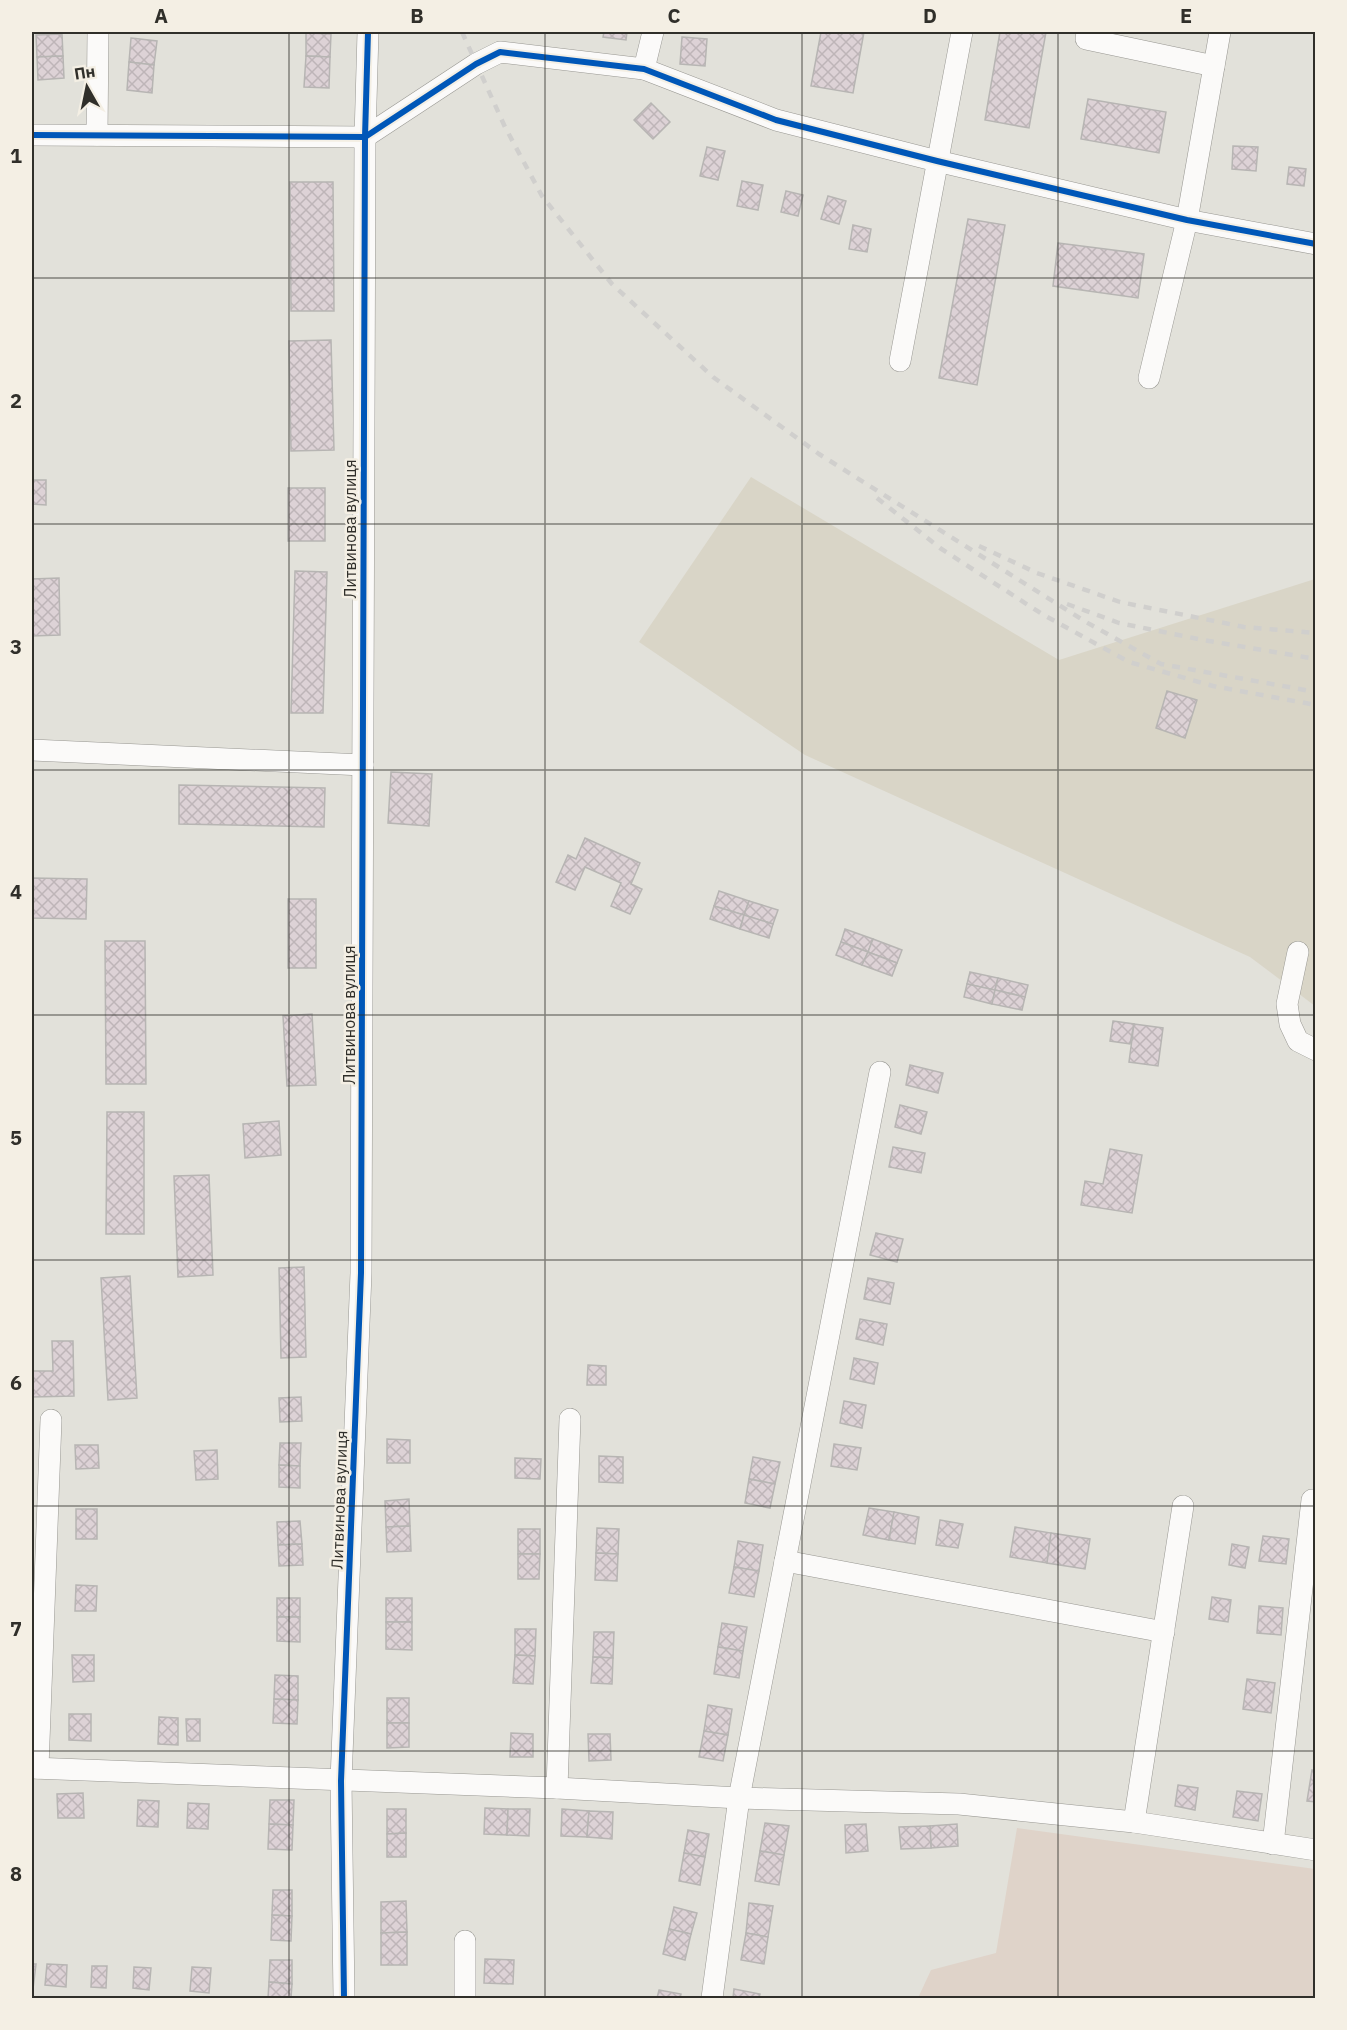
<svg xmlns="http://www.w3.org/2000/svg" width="1347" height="2030" viewBox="0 0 1347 2030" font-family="'IBM Plex Sans',sans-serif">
	<defs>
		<pattern id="building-cross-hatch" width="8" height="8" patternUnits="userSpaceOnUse" patternTransform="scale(1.5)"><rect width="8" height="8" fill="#ddd2d6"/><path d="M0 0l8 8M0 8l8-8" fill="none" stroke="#beb5b8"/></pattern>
	</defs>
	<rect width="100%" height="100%" fill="#e2e1da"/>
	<polygon fill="#d9d5c7" points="751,477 1059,660 1315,579 1315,1006 1250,957 805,755 639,642"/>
	<polygon fill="#dfd3c9" points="1017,1828 1315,1869 1315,1998 918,1998 931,1970 996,1953"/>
	<g fill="url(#building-cross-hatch)" stroke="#b7b5b3" stroke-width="1.5">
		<polygon points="604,32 627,32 626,40 603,37"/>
		<polygon points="821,32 864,32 853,93 811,86"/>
		<polygon points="1000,32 1046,32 1029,128 985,120"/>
		<polygon points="306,33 331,34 330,57 306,56"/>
		<polygon points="62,34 63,56 37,57 36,35"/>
		<polygon points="682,37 707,39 705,66 680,64"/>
		<polygon points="131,38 157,41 154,65 129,62"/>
		<polygon points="63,56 64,78 38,80 37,57"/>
		<polygon points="306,56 330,57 329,88 304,87"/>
		<polygon points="129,62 154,65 152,93 127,90"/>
		<polygon points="1088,99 1166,112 1159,153 1081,139"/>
		<polygon points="651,103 670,122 653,139 634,120"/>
		<polygon points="1233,146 1258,147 1256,171 1232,169"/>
		<polygon points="707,147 725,151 718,180 700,176"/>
		<polygon points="1289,167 1306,169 1304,186 1287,184"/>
		<polygon points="742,181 763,185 758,210 737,206"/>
		<polygon points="290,182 333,182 334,311 291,311"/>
		<polygon points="786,191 803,195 798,216 781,212"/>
		<polygon points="828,196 846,201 839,224 821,219"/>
		<polygon points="968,219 1005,225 977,385 939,378"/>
		<polygon points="853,225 871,229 867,252 849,249"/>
		<polygon points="1058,243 1144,254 1138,298 1053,286"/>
		<polygon points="331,340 334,450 291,451 289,341"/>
		<polygon points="32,480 46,480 46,505 32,504"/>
		<rect x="288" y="488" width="37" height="53"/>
		<polygon points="295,571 327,572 323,713 291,713"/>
		<polygon points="59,578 60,635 32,636 32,579"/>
		<polygon points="1167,691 1197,700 1185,738 1156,728"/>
		<polygon points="391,772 432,774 429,826 388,823"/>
		<polygon points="179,785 325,788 324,827 179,824"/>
		<polygon points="585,838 640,863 631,884 642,889 630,914 611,906 621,883 585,867 575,890 556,882 568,855 576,859"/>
		<polygon points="32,878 87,879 86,919 32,918"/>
		<polygon points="719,891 749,901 744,915 714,906"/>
		<rect x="288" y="899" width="28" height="69"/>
		<polygon points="749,901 778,910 773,924 744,915"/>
		<polygon points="714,906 744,915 740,929 710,919"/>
		<polygon points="744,915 773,924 769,938 740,929"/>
		<polygon points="845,929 873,939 868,952 841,942"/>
		<polygon points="873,939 902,950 897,963 868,952"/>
		<polygon points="105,941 145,941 146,1084 106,1084"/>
		<polygon points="841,942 868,952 862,965 836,955"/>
		<polygon points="868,952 897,963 892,976 862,965"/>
		<polygon points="970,972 998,978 995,990 967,984"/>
		<polygon points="998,978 1028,985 1025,997 995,990"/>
		<polygon points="967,984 995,990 992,1004 964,997"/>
		<polygon points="995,990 1025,997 1022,1010 992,1004"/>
		<polygon points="312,1014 316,1085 287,1086 283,1016"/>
		<polygon points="1113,1021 1134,1024 1130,1044 1110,1041"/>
		<polygon points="1134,1024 1163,1028 1158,1066 1129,1062"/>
		<polygon points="910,1065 943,1073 938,1093 906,1085"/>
		<polygon points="900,1105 927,1112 921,1134 895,1127"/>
		<polygon points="107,1112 144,1112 144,1234 106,1234"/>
		<polygon points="279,1121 281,1155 245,1158 243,1124"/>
		<polygon points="893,1147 925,1153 921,1173 889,1167"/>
		<polygon points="1110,1149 1142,1155 1132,1213 1081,1205 1085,1181 1103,1184"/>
		<polygon points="209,1175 213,1275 178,1277 174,1176"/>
		<polygon points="876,1233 903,1239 897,1262 870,1255"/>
		<polygon points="304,1267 306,1357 281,1358 279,1268"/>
		<polygon points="130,1276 137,1398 108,1400 101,1278"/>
		<polygon points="868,1278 894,1283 890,1304 864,1299"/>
		<polygon points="860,1319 887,1324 883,1345 856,1339"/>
		<polygon points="52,1341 73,1341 74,1396 32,1397 32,1371 53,1371"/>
		<polygon points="854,1358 878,1363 874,1384 850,1379"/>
		<polygon points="588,1365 606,1366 606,1385 587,1385"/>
		<polygon points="301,1397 302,1421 280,1422 279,1398"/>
		<polygon points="844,1401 866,1405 862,1428 840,1423"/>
		<polygon points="387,1439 410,1440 410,1463 387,1463"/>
		<polygon points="280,1443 301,1443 300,1466 279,1465"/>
		<polygon points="834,1444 861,1448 857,1470 831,1466"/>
		<polygon points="75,1445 98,1445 99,1468 76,1469"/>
		<polygon points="217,1450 218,1479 196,1480 194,1451"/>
		<polygon points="599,1456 623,1457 623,1483 599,1482"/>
		<polygon points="753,1457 780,1462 775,1484 749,1479"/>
		<polygon points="515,1458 541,1459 540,1479 515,1478"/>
		<polygon points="279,1465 300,1466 300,1488 279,1487"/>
		<polygon points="749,1479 775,1484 770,1508 745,1503"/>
		<polygon points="409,1499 410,1526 386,1527 385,1501"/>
		<polygon points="869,1508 894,1512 889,1540 863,1535"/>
		<rect x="76" y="1509" width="21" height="30"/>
		<polygon points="894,1512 919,1517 915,1544 889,1540"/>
		<polygon points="940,1520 963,1524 958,1548 936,1545"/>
		<polygon points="300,1521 302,1544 278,1545 277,1522"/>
		<polygon points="410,1526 411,1551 387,1552 386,1527"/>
		<polygon points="1015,1527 1051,1533 1047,1563 1010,1557"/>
		<polygon points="597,1528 619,1529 618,1554 596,1553"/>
		<rect x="518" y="1529" width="22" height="25"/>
		<polygon points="1051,1533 1090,1539 1085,1569 1047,1563"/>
		<polygon points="1263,1536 1289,1539 1286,1564 1259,1561"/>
		<polygon points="738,1541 763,1545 759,1571 734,1567"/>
		<polygon points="302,1544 303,1565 279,1566 278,1545"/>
		<polygon points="1232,1544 1249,1547 1245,1568 1229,1565"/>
		<polygon points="596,1553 618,1554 617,1581 595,1580"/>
		<polygon points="518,1554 540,1554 539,1579 518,1579"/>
		<polygon points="734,1567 759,1571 754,1597 729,1593"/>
		<polygon points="76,1585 97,1586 96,1611 75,1611"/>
		<polygon points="1212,1597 1231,1600 1228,1622 1209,1619"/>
		<rect x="277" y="1598" width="23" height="19"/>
		<rect x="386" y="1598" width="26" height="24"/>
		<polygon points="1259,1606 1283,1608 1281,1635 1257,1633"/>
		<polygon points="277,1617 300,1617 300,1642 277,1641"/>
		<polygon points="386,1622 412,1622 412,1650 386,1649"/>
		<polygon points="722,1623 747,1627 743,1651 718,1647"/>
		<polygon points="515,1629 536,1629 535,1656 515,1655"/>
		<polygon points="594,1632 614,1632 613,1658 593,1657"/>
		<polygon points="718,1647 743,1651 739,1678 714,1674"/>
		<polygon points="72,1655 94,1655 94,1681 73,1682"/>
		<polygon points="515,1655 535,1656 533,1684 513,1683"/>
		<polygon points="593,1657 613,1658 612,1684 591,1683"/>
		<polygon points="275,1675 298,1676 298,1700 274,1699"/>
		<polygon points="1247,1679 1275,1683 1271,1713 1243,1709"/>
		<rect x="387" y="1698" width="22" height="25"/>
		<polygon points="274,1699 298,1700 297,1724 273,1723"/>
		<polygon points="708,1705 732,1709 728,1735 704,1731"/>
		<polygon points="69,1714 91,1714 91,1741 69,1740"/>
		<polygon points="159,1717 178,1718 178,1745 158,1744"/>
		<polygon points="186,1719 200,1719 200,1741 187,1741"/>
		<polygon points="387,1723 409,1723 409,1747 387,1748"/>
		<polygon points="704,1731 728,1735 723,1761 699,1757"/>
		<polygon points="511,1733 533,1734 533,1757 510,1757"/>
		<polygon points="588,1734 610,1734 611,1760 589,1761"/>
		<polygon points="1312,1770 1316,1771 1316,1802 1307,1801"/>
		<polygon points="1178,1785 1198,1788 1195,1810 1175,1806"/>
		<polygon points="1237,1791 1262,1794 1258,1821 1233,1817"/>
		<polygon points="83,1793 84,1818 58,1818 57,1794"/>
		<polygon points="138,1800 159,1801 158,1827 137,1826"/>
		<polygon points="270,1800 294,1800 293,1825 269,1824"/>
		<polygon points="188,1803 209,1804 208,1829 187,1828"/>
		<polygon points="485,1808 508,1809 507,1835 484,1834"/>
		<polygon points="387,1809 406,1809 406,1833 387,1834"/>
		<polygon points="508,1809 530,1809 529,1836 507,1835"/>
		<polygon points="562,1809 589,1811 587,1837 561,1836"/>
		<polygon points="589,1811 613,1812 612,1839 587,1837"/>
		<polygon points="765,1823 789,1826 784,1855 760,1851"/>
		<polygon points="269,1824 293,1825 292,1850 268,1849"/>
		<polygon points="866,1824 868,1851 846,1853 845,1825"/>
		<polygon points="957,1824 958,1846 931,1848 930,1826"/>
		<polygon points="930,1826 931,1848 901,1849 899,1827"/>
		<polygon points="688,1830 709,1834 705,1857 684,1853"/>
		<polygon points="406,1833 406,1857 387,1857 387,1834"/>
		<polygon points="760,1851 784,1855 779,1885 755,1881"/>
		<polygon points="684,1853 705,1857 700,1885 679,1881"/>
		<polygon points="273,1890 292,1890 292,1916 272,1915"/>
		<polygon points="406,1901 407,1932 381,1933 381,1902"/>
		<polygon points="749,1903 773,1906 768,1937 746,1933"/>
		<polygon points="674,1907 697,1913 691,1934 669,1929"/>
		<polygon points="272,1915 292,1916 291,1941 271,1940"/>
		<polygon points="669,1929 691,1934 685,1960 663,1954"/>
		<polygon points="407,1932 407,1965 381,1965 381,1933"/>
		<polygon points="746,1933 768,1937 764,1964 741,1960"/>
		<polygon points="485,1959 514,1960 513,1984 484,1983"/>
		<polygon points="270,1960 292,1960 292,1984 269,1982"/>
		<polygon points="32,1964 36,1964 33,1989 32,1989"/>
		<polygon points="47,1964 67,1965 66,1987 45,1985"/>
		<polygon points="92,1966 107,1966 106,1988 91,1987"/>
		<polygon points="134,1967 151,1968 149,1990 133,1988"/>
		<polygon points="192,1967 211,1968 209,1993 190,1991"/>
		<polygon points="269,1982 292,1984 291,1998 268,1998"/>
		<polygon points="734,1989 760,1994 759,1998 733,1998"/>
		<polygon points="659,1990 681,1994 680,1998 657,1998"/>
	</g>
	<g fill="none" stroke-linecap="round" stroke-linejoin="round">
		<defs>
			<g id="minor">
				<polyline points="1087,32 1086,39 1214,66"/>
				<polyline points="644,69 653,32"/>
				<polyline points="32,135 365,137 476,64 500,52 644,69 776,120 937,161 1187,220 1316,244"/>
				<polyline points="97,135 98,32"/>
				<polyline points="900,361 962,32"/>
				<polyline points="1149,378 1187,220 1220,32"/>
				<polyline points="32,750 363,765"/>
				<polyline points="1298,952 1287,1004 1290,1024 1298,1041 1316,1050"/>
				<polyline points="785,1561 1164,1632"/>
				<polyline points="32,1768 557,1788 739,1798 959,1804 1134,1822 1316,1850"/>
				<polyline points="38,1768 51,1420"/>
				<polyline points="557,1788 570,1419"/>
				<polyline points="1134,1822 1183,1506"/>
				<polyline points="1273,1844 1312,1500"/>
				<polyline points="344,1998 341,1781 361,1273 365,137 368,32"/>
				<polyline points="465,1998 465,1941"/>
				<polyline points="712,1998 739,1798 880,1072"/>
			</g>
		</defs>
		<use href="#minor" stroke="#989792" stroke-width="22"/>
		<use href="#minor" stroke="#fbfaf9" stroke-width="21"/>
		<g stroke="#d0cfcd" stroke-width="4.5" stroke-dasharray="8 8" stroke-linecap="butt">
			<polyline points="462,32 505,127 542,196 612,284 713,377 819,454 1086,622 1161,664 1316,692"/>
			<polyline points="877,498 940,548 1042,614 1129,662 1213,686 1316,705"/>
			<polyline points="979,546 1037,573 1120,602 1244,627 1316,633"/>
			<polyline points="1067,604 1119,623 1203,640 1316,659"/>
		</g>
		<defs>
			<g id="cycleway">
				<polyline points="32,135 365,137 476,64 500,52 644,69 776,120 937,161 1187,220 1316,244"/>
				<polyline points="344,1998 341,1781 361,1273 365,137 368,32"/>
			</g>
		</defs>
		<use href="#cycleway" stroke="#f4efe4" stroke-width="10"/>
		<use href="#cycleway" stroke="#0057b8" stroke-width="6"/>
	</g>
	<path fill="none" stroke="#302f2a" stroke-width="1.5" stroke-opacity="0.55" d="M289,32V1998M545,32V1998M802,32V1998M1058,32V1998M32,278H1316M32,524H1316M32,770H1316M32,1015H1316M32,1260H1316M32,1506H1316M32,1751H1316"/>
	<g text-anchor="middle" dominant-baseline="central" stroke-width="5" stroke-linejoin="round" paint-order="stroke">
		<g font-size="16" fill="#302f2a" stroke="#f4efe4">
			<text transform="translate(350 529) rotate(-90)">Литвинова вулиця</text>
			<text transform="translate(349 1015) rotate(-90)">Литвинова вулиця</text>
			<text transform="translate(339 1500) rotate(-88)">Литвинова вулиця</text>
		</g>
	</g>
	<rect width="1347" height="2030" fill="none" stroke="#f4efe4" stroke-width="66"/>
	<g transform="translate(87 87) rotate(351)" stroke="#f4efe4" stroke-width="4.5" paint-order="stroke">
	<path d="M0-4.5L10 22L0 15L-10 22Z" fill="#302f2a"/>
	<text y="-9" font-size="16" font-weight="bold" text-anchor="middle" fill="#302f2a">Пн</text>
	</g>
	<rect x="33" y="33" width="1281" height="1964" fill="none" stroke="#302f2a" stroke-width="2"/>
	<g font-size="20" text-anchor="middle" font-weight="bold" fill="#302f2a">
		<text x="161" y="23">A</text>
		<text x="417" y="23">B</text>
		<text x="674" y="23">C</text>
		<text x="930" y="23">D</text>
		<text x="1186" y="23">E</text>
		<text x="16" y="163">1</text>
		<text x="16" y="408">2</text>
		<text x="16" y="654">3</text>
		<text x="16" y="899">4</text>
		<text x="16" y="1145">5</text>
		<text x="16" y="1390">6</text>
		<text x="16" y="1636">7</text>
		<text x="16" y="1881">8</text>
	</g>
</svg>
